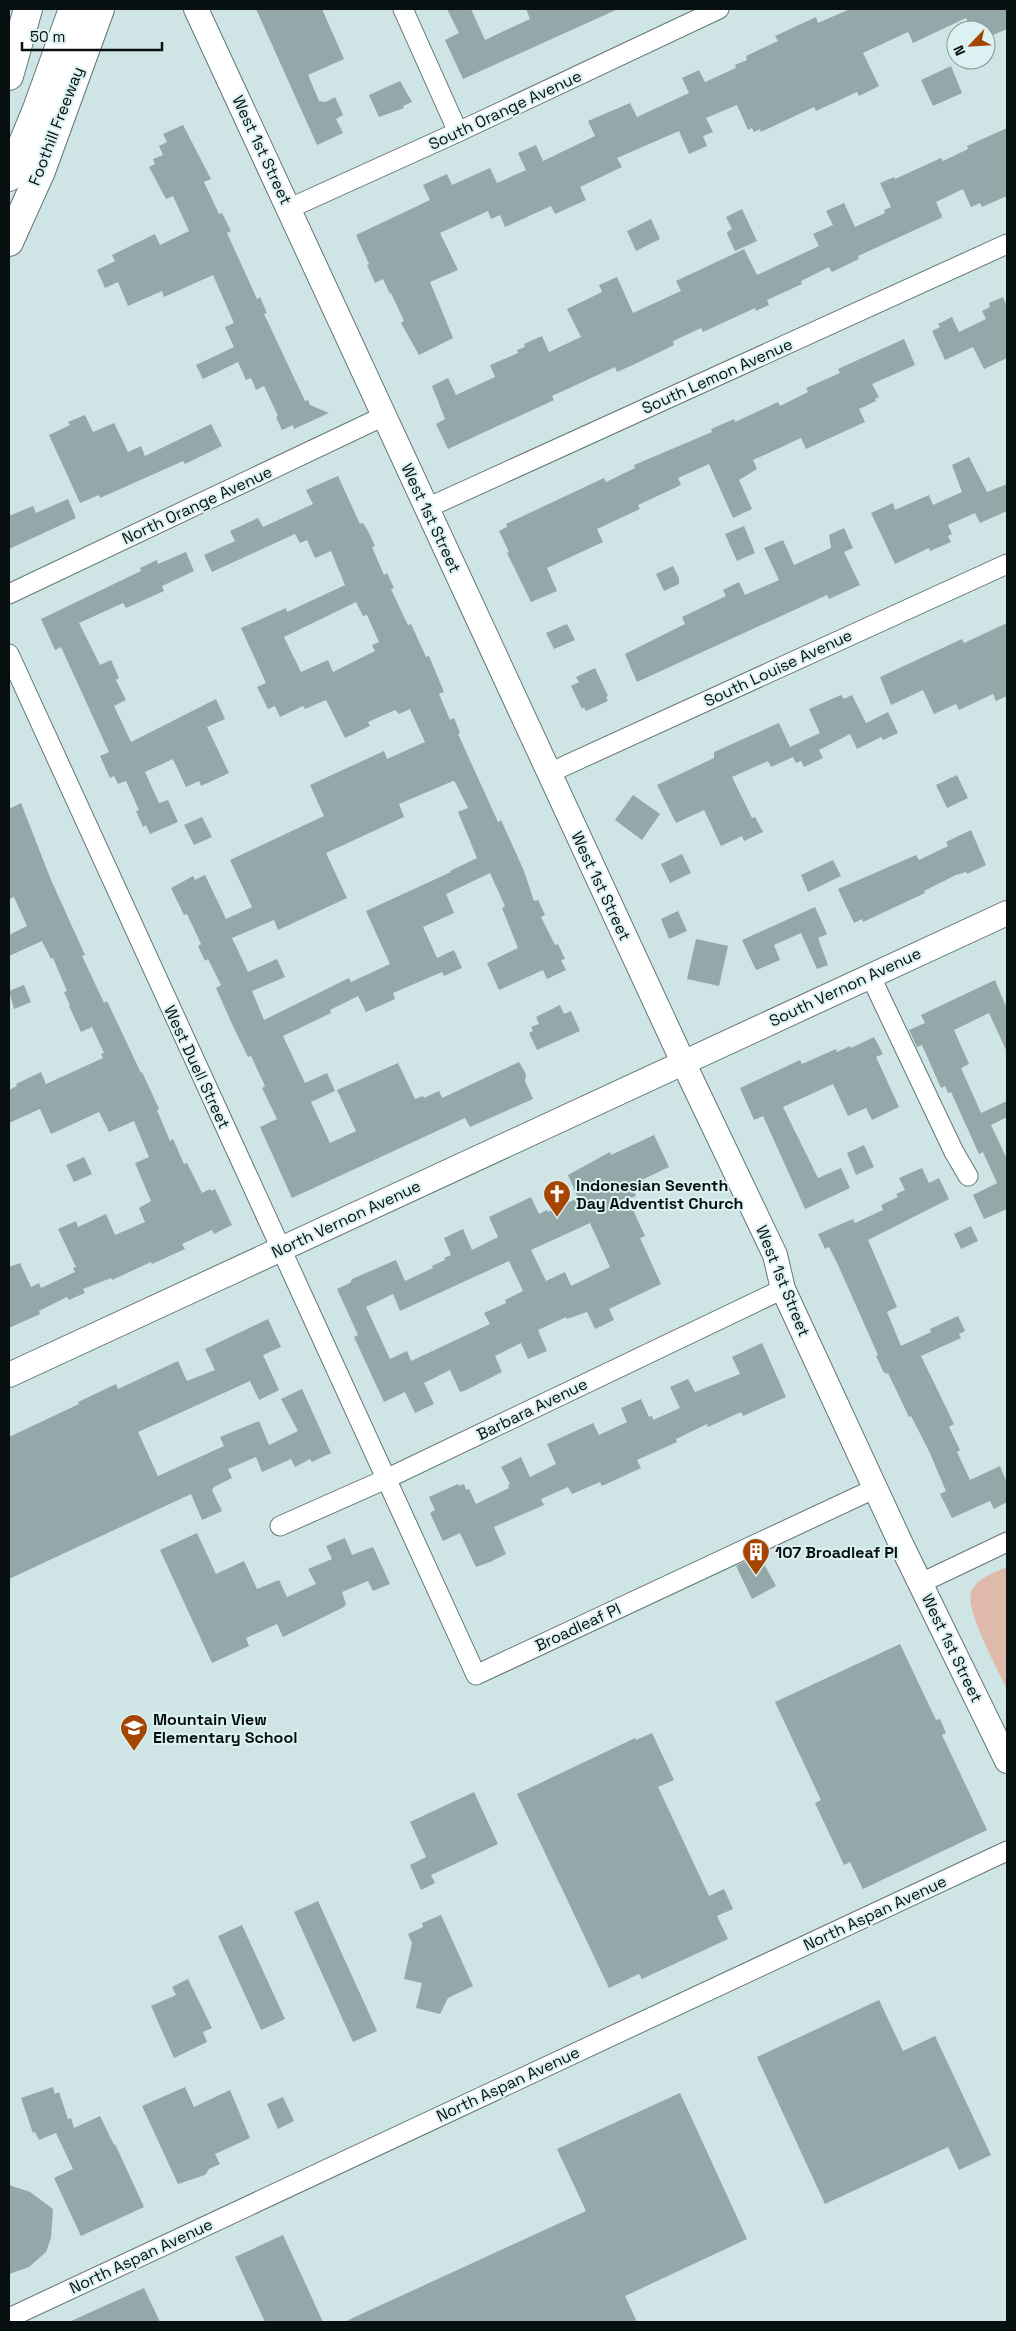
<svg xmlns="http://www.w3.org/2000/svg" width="1016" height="2331" viewBox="0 0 1016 2331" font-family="'Space Grotesk',sans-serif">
	<rect width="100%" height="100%" fill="#cfe4e5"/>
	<path fill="#dfbaaa" d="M1007,1567V1689C999,1672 965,1609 971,1593C975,1579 995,1572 1007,1567Z"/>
	<g fill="#95a8a9" fill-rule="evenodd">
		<polygon points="256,9 322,9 344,59 308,75 319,101 326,102 335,97 343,115 336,119 343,133 317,145"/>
		<polygon points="447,9 471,9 485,40 530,19 526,9 618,9 463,79 445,40 459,33"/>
		<polygon points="850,9 1007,9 1007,29 986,38 986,30 972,30 966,18 913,43 908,32 863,53 879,86 859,96 857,92 816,111 814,107 761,132 760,129 754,132 752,128 748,130 737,105 706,118 713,132 703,136 707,146 689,154 679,131 617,158 622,167 580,187 586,200 555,214 551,206 505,227 500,215 491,219 488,211 440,233 458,270 430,282 453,338 419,355 401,323 404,321 391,293 390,294 383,279 375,283 367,265 369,264 356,235 430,200 423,185 447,174 452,185 490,168 497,183 526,170 518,153 536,145 543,161 595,136 588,121 630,103 637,117 689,93 682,78 699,70 705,82 736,68 735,65 747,60 746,56 778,41 775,36 816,17 818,23"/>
		<polygon points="951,66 962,93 933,106 921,80"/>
		<polygon points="400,81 412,102 403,106 404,108 379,117 369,95"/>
		<polygon points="183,125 211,179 204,182 219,214 222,213 231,231 227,233 257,299 260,297 267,313 264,314 305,401 308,400 310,405 329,413 294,429 293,425 282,430 276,417 278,416 264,386 256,390 251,378 246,380 238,362 203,379 196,365 234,347 225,327 234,323 213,275 164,297 162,291 128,306 118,282 105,288 97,270 115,261 112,255 155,234 160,245 189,231 173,196 166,199 149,167 155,164 153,159 163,155 159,146 167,142 163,134"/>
		<polygon points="1007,128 1007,196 982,207 980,203 971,207 963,189 936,202 942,216 941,218 858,256 859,259 832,272 829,267 801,281 802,284 767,300 769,305 756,311 755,308 703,332 701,328 673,341 674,345 635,364 617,372 615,367 552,396 554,400 448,449 436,424 445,419 432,386 448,378 456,395 495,377 490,365 518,353 517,350 525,347 524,344 542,336 549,352 581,337 567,309 602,292 599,285 617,277 633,313 681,291 676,281 744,249 757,275 819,246 813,234 833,225 826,211 844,203 855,227 885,213 884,210 891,207 880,183 894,177 895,179 941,158 943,161 968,149 967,146"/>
		<polygon points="742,209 757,241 735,251 728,236 727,232 732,229 726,217"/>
		<polygon points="651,219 660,239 636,251 627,231"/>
		<polygon points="1003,297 1007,307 1007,358 984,369 973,347 945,360 932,331 940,327 938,324 952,317 959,332 986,319 982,311 990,307 989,303"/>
		<polygon points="904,339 915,365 872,384 879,397 875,399 876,401 859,409 865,422 806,449 801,438 753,460 757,469 739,480 752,509 733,518 709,464 678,478 681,485 638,505 640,509 597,529 603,542 547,568 557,591 531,602 507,553 509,552 499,531 507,527 506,524 604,478 606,482 635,468 634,465 712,432 711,429 734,419 735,422 778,402 780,406 808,392 806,388 840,373 838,369"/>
		<polygon points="85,415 93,432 114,423 128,452 141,446 145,456 211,424 222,446 185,464 183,461 100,498 99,495 80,503 49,435 70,425 68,422"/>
		<polygon points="969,457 987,492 1007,484 1007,511 980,523 975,513 948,525 952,534 948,536 951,542 930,551 929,548 895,564 871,513 893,503 895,510 929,495 933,505 962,492 952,465"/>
		<path d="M338,476L360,524L363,523L368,531L375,546L372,547L384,575L387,573L394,588L391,589L404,617L408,625L411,624L426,657L429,656L444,692L439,694L450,720L454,718L460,733L458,734L498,822L501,820L524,871L534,901L538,900L545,915L541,917L555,945L558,944L565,959L561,960L566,970L547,979L543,970L499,990L487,963L518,948L502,908L505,906L490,873L446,894L454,913L423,927L437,958L454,950L462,968L444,976L442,972L393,993L395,999L366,1012L358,996L330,1010L331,1013L283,1036L305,1083L327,1073L335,1091L311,1102L330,1143L356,1131L337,1090L398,1063L415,1099L423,1096L424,1098L439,1091L442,1098L519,1062L526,1074L525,1081L533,1099L470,1127L465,1118L292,1198L260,1127L277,1119L262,1088L265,1086L251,1056L248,1057L232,1024L216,988L221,985L208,959L205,961L198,946L201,944L187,914L184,915L171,888L193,876L195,880L205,875L226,919L252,907L230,860L324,816L310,785L384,751L387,759L425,742L410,709L399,714L395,710L368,722L370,726L345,738L326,700L305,709L303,706L280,717L275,706L268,709L257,687L266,683L241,628L286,608L287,612L345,585L331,551L315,558L307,540L300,543L295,534L212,572L204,555L235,541L230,531L258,518L263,527L313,504L306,490ZM356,602L363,616L367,615L379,642L372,645L375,651L333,672L328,660L301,672L284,637ZM453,781L455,782L468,808L458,812L477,858L450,871L451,872L366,911L390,964L351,982L349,978L264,1020L252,991L285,977L277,959L248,972L232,938L274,920L278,930L347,898L326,853L404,817L399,804Z"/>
		<polygon points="68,499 76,518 9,549 9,516 33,506 36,513"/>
		<polygon points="744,526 755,553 737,561 725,534"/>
		<polygon points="844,528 853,548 844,552 860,585 829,599 827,595 637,682 625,654 685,624 682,617 726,596 723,590 739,582 745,595 779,580 764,548 783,540 794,565 831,548 829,535"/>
		<polygon points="186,552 194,571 162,586 164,591 126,608 123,603 79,623 100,665 111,660 119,678 116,680 126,700 114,706 131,742 216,699 225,719 207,727 229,773 201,786 199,781 186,787 173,759 145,772 159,803 168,800 178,822 150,834 146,825 143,827 136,811 139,810 126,781 118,784 114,776 110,778 100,756 109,752 61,647 55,650 41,619 141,571 140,568 157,560 158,564"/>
		<polygon points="673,566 679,578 679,584 664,591 656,574"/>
		<polygon points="1007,623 1007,696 996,701 993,694 959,710 956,704 934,714 923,690 891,705 880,677 962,639 964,643"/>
		<polygon points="567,624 575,640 554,649 546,633"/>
		<polygon points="595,668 608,696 606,697 608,701 586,711 584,707 582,709 571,686 579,682 576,677"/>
		<polygon points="841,695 844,699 852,695 866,723 888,712 898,733 883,740 881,737 857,749 850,734 819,750 823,758 804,767 801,761 796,763 793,757 771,767 768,761 732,777 752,818 755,817 763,832 744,841 742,836 721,846 704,810 676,823 657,785 714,758 714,752 779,723 790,747 820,733 809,709"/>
		<polygon points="957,775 968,798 947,808 936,785"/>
		<polygon points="633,795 660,814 642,840 615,820"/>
		<polygon points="21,803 51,880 85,955 82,956 104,1003 107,1001 141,1073 142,1072 159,1109 157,1110 170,1141 173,1139 184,1164 187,1163 202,1193 210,1189 211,1191 215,1189 232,1225 214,1234 212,1230 182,1244 185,1249 152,1264 151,1262 112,1280 111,1278 83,1289 85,1293 69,1300 67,1297 39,1311 40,1314 9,1328 9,1267 20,1263 31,1287 39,1283 41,1288 75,1272 73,1268 76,1267 58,1229 76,1221 78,1227 106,1214 115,1235 145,1222 139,1208 151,1201 135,1163 149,1157 134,1121 109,1132 99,1112 51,1134 40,1109 9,1123 9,1090 17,1086 16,1084 41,1072 46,1084 103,1058 101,1054 104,1053 92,1027 81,1032 69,1006 70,1005 64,992 67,991 53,958 51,959 42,941 9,956 9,935 27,926 14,897 9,899 9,809"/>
		<polygon points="202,817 212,837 194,845 184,825"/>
		<polygon points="971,830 986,865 967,874 966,872 956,875 924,891 925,893 863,922 862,919 854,923 838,889 916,855 919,860 948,846 946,842"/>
		<polygon points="682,854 691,873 670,883 661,864"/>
		<polygon points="833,860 841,876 808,892 801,875"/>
		<polygon points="815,907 827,934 818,938 828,965 817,969 801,933 774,945 780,960 757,970 755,968 742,940"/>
		<polygon points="678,911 687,931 669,939 661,919"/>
		<polygon points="696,939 728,946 719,986 687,979"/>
		<polygon points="995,980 1007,1009 1007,1052 989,1013 954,1030 969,1064 961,1068 981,1113 1007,1101 1007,1117 991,1125 1007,1159 1007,1209 984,1219 973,1195 997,1183 983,1152 979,1154 951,1092 948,1093 945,1086 941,1088 922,1045 917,1047 909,1030 925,1023 921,1015"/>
		<polygon points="24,985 31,1002 14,1009 9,991"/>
		<polygon points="560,1005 564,1014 571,1011 580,1031 537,1050 529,1033 533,1031 531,1027 539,1024 536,1017"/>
		<polygon points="874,1037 883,1054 876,1057 899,1107 872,1120 866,1108 848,1116 833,1084 783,1107 818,1178 841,1168 850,1188 805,1209 763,1116 754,1120 740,1088 800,1060 802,1064 836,1049 837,1052 850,1046 851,1048"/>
		<path d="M654,1135L669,1167L631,1185L636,1196L628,1199L645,1236L640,1238L661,1284L609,1309L614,1320L595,1329L587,1312L567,1319L566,1317L538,1330L547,1351L528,1359L521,1343L495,1356L502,1372L466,1390L460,1392L450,1370L424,1383L434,1404L415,1413L405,1392L384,1402L354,1337L358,1335L337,1289L350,1283L352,1279L396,1260L405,1281L433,1268L432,1266L445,1260L444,1258L451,1255L444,1238L463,1229L472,1250L498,1237L489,1217L531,1197L539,1214L547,1210L548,1212L578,1198L568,1175L610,1152L611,1155ZM590,1223L610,1267L571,1286L565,1272L546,1281L531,1250ZM509,1261L523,1291L505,1300L506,1303L484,1313L490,1324L411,1361L407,1351L390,1359L366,1307L393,1294L400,1311Z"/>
		<polygon points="864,1145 874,1167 856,1175 847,1153"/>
		<polygon points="84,1157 92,1174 74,1182 66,1165"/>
		<polygon points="922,1168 929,1183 939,1178 949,1199 868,1240 897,1307 887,1312 901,1346 931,1332 930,1329 958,1316 965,1331 959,1334 961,1338 921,1356 954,1424 949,1427 960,1450 957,1452 970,1480 1000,1466 1007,1483 1007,1502 994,1509 990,1501 952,1518 940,1494 946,1491 929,1451 911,1416 909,1417 888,1373 886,1374 883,1371 876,1356 878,1355 838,1265 829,1247 825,1249 818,1234 853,1219 855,1223 883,1210 881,1205 898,1197 896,1194 905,1190 899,1178"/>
		<polygon points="971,1226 978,1241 961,1249 954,1234"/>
		<polygon points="268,1319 281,1347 263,1355 279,1390 259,1400 250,1381 138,1432 158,1476 224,1446 220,1437 259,1421 269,1445 298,1431 281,1399 302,1389 331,1453 312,1462 310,1459 295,1467 291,1459 262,1472 256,1457 228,1469 232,1478 214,1487 212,1490 222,1511 202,1520 191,1494 9,1579 9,1437 79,1404 78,1402 116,1384 118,1389 178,1361 187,1381 215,1370 205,1349"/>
		<polygon points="762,1343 786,1397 743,1416 741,1412 708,1427 707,1424 676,1439 677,1442 637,1460 641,1468 602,1486 600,1482 572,1494 568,1487 541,1499 544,1505 494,1527 506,1554 490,1562 476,1567 460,1533 443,1541 430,1513 435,1510 429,1497 458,1484 459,1486 464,1484 466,1490 469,1489 476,1504 509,1488 508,1485 510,1484 501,1467 521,1457 530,1477 556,1464 547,1444 593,1423 599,1435 627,1422 621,1408 641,1399 649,1417 652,1416 653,1420 680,1408 670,1387 688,1379 695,1392 740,1374 732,1357"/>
		<polygon points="197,1533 216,1574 244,1561 257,1589 279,1580 287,1597 316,1584 308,1569 332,1559 326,1546 345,1538 352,1555 373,1547 390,1584 373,1591 368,1581 342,1592 346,1604 344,1607 283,1637 277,1624 246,1638 249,1646 212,1663 160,1550"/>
		<polygon points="759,1555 776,1586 752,1599 736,1566"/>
		<polygon points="900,1644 936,1720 940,1719 946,1733 942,1735 987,1830 863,1889 850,1862 844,1865 815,1803 821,1800 775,1702"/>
		<polygon points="652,1733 674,1780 658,1787 709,1896 724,1889 733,1909 717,1916 728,1939 642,1979 639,1974 609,1988 517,1794 635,1738 636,1740"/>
		<polygon points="474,1792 498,1844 431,1875 435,1883 421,1890 410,1865 426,1857 410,1822"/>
		<polygon points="318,1901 377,2031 353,2042 294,1912"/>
		<polygon points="441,1915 473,1986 448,1998 440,2014 416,2008 422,1983 404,1979 412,1943 408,1934 423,1927 422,1923"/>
		<polygon points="242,1925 285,2019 261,2030 218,1936"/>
		<polygon points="188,1979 212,2028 203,2032 207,2042 174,2058 151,2006 176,1995 172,1987"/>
		<polygon points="879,2000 903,2051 935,2036 991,2155 959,2170 948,2147 825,2204 757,2057"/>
		<polygon points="53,2087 55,2094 59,2092 68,2119 71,2118 74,2128 100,2116 114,2145 115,2144 144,2207 81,2236 54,2178 73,2169 56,2133 39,2140 35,2132 33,2133 21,2098"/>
		<polygon points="185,2087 194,2107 230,2090 250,2138 215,2154 220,2164 209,2169 205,2175 178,2184 142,2106"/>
		<polygon points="680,2093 747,2239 625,2296 637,2322 344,2322 586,2211 557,2149"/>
		<polygon points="283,2097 294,2121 278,2129 267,2104"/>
		<polygon points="9,2185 30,2192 53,2209 51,2238 46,2252 29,2267 9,2274"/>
		<polygon points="283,2235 323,2322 265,2322 235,2257"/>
		<polygon points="144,2288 160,2322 69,2322"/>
	</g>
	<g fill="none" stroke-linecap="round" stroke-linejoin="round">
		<defs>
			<g id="minor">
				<polyline points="403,9 458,132"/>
				<polyline points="288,209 458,132 719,9"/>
				<polyline points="427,508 1007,244"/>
				<polyline points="9,594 384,416"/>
				<polyline points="9,654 476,1675 876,1488"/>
				<polyline points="549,773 1007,564"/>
				<polyline points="870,975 954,1152 968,1176"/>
				<polyline points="280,1526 386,1479 783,1289"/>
				<polyline points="921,1583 1007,1542"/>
				<polyline points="9,2318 1007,1851"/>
			</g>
			<g id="tertiary">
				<polyline points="196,9 683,1062 775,1255 783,1289 901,1544 1007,1761"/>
				<polyline points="9,1375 1007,913"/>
			</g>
			<g id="motorway">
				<polyline points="9,76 28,9"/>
				<polyline points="9,177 37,109 73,9"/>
				<polyline points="9,242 41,171 100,9"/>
			</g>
		</defs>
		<use href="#minor" stroke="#647677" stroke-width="21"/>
		<use href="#tertiary" stroke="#647677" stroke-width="26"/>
		<use href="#motorway" stroke="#647677" stroke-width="30"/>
		<use href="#minor" stroke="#fff" stroke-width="19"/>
		<use href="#tertiary" stroke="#fff" stroke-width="24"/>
		<use href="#motorway" stroke="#fff" stroke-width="28"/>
	</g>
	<defs>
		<symbol id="church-pin" viewBox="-11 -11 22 30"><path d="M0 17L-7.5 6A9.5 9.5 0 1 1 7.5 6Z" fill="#a64501" stroke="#dcf1f2"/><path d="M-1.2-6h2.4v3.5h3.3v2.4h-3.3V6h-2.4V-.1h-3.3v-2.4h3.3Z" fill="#fff"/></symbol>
		<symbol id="building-pin" viewBox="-11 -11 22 30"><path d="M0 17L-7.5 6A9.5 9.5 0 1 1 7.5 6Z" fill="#a64501" stroke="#dcf1f2"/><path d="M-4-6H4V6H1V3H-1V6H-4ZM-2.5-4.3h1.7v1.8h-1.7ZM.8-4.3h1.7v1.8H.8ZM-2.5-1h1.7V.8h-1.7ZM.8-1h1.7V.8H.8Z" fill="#fff"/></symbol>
		<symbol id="school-pin" viewBox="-11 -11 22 30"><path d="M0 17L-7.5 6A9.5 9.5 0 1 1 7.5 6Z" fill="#a64501" stroke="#dcf1f2"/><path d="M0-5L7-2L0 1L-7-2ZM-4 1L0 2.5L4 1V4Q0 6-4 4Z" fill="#fff"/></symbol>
	</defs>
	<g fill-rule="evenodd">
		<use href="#church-pin" x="541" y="1178" width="32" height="43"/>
		<use href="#building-pin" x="740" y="1536" width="32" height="43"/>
		<use href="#school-pin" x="118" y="1712" width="32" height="43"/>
	</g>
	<g text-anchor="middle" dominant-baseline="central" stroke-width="4" stroke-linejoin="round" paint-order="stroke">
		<g font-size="16" fill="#080f10" stroke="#dcf1f2">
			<text transform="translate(505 110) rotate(-25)">South Orange Avenue</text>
			<text transform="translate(56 126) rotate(-69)">Foothill Freeway</text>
			<text transform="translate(262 150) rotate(65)">West 1st Street</text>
			<text transform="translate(717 376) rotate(-24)">South Lemon Avenue</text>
			<text transform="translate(197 505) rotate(-25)">North Orange Avenue</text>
			<text transform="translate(431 518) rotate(65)">West 1st Street</text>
			<text transform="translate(778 668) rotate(-25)">South Louise Avenue</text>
			<text transform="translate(601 886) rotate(65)">West 1st Street</text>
			<text transform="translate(845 987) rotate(-25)">South Vernon Avenue</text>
			<text transform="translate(197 1067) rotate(65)">West Duell Street</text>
			<text transform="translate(346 1219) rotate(-25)">North Vernon Avenue</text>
			<text transform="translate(783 1281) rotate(68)">West 1st Street</text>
			<text transform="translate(532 1409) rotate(-26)">Barbara Avenue</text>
			<text transform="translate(578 1627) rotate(-25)">Broadleaf Pl</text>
			<text transform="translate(952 1648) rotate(64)">West 1st Street</text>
			<text transform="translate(875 1913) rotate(-25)">North Aspan Avenue</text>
			<text transform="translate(508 2084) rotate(-25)">North Aspan Avenue</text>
			<text transform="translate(141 2256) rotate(-25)">North Aspan Avenue</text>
		</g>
		<g font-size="16" font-weight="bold" fill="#080f10" stroke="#dcf1f2" text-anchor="start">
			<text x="576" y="1185">Indonesian Seventh<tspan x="576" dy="18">Day Adventist Church</tspan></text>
			<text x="775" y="1552">107 Broadleaf Pl</text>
			<text x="153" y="1719">Mountain View<tspan x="153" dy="18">Elementary School</tspan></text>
		</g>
	</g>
	<rect width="1016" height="2331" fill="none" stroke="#080f10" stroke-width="20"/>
	<g transform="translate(971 45) rotate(245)"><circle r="24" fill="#dcf1f2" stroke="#879798"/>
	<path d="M0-4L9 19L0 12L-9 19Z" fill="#a64501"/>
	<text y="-8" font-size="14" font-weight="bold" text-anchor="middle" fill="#080f10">N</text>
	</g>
	<path d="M22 42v8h140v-8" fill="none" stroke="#080f10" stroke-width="2.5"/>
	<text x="30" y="42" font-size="15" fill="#080f10" stroke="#dcf1f2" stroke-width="4" paint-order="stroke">50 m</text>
</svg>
